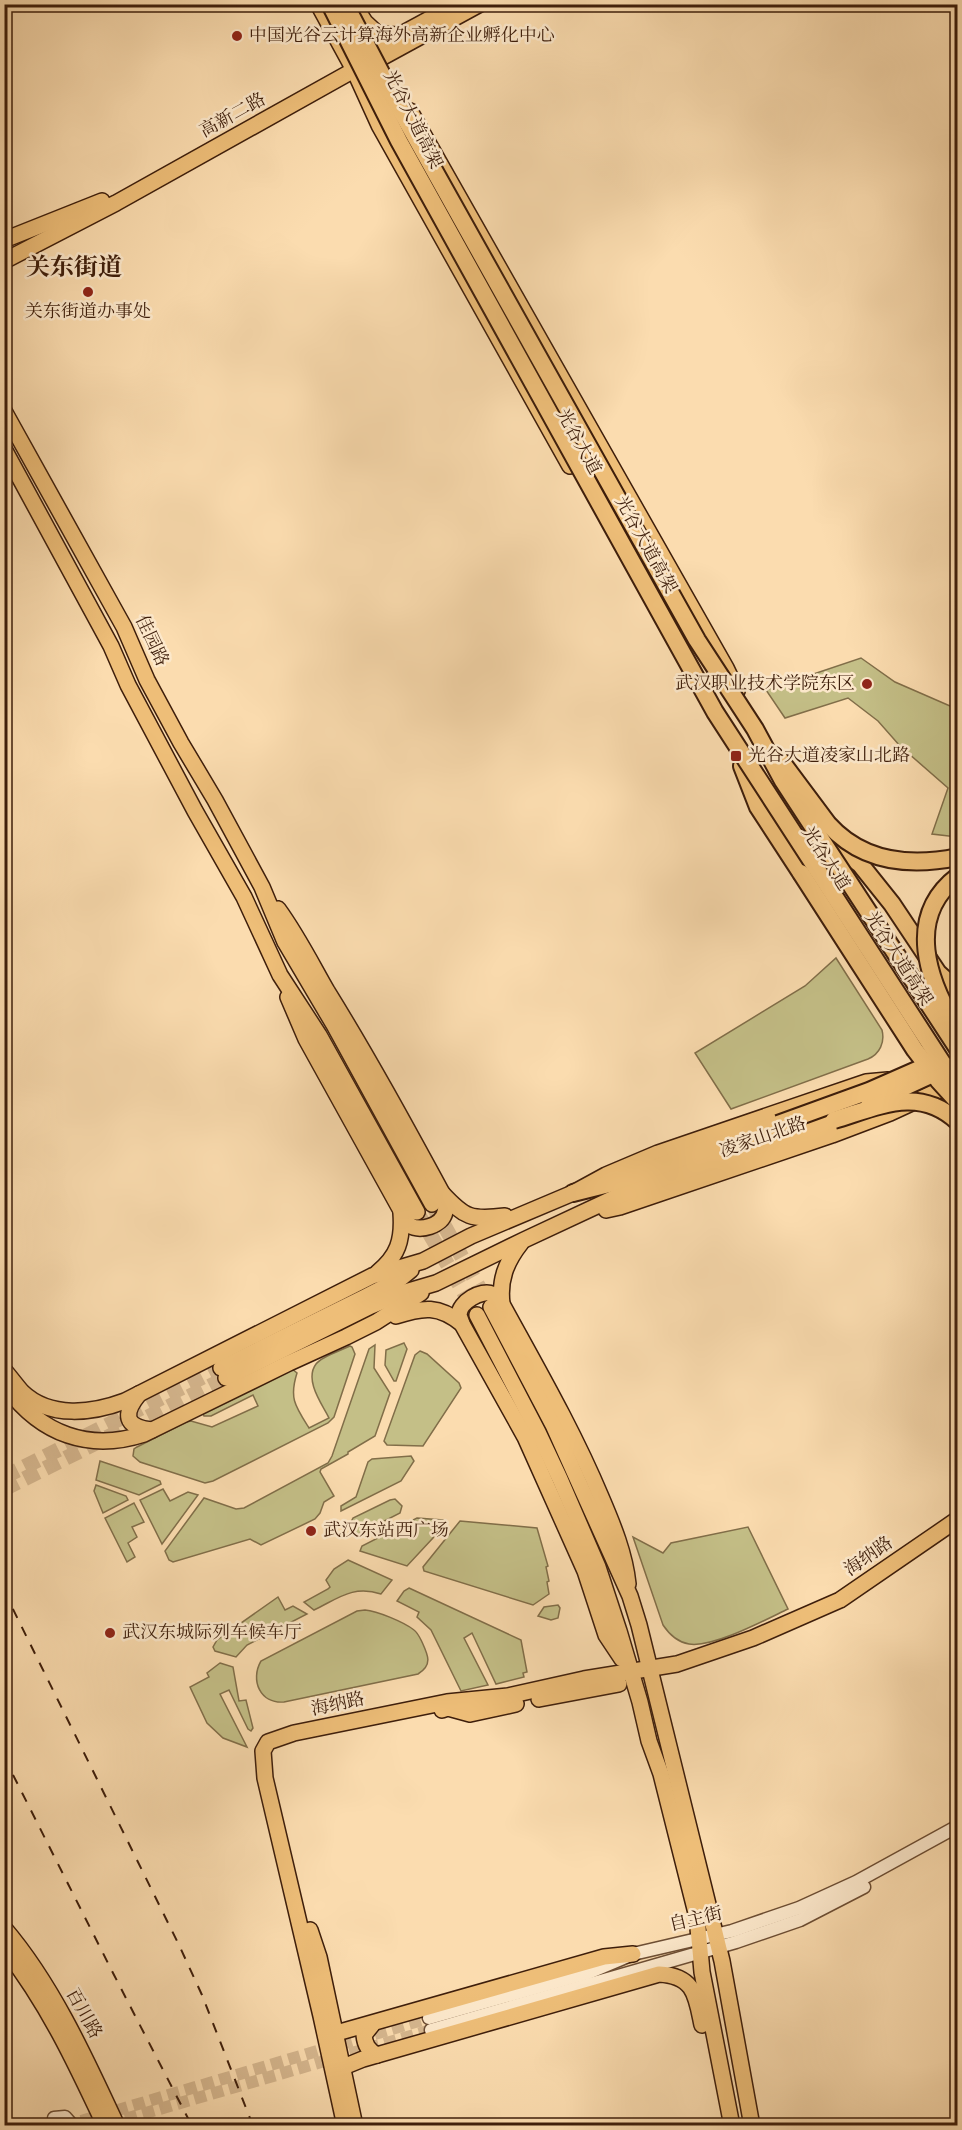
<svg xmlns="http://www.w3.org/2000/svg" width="962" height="2130" viewBox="0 0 962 2130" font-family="'IM FELL English','Noto Serif SC',serif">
	<rect width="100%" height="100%" fill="#fbdcaf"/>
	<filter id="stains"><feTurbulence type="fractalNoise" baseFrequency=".00333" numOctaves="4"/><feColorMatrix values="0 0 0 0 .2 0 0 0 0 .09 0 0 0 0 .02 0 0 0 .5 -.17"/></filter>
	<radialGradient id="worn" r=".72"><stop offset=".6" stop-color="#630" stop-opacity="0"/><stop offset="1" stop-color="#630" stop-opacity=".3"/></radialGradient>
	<g fill="#c4bf87" stroke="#816e49" stroke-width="1.5">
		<polygon points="861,658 895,682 957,709 957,837 932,834 948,788 900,746 878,721 848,698 785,718 766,690"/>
		<path d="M836,958L882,1030C885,1042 880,1054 868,1059L731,1109L695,1053L805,986Z"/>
		<polygon points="404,1343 407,1349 396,1381 394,1381 385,1365 386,1350"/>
		<polygon points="375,1345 374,1368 390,1393 375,1436 348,1452 348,1454 321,1469 320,1472 334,1496 324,1502 320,1513 315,1519 261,1545 250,1539 173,1562 169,1560 165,1551 204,1498 236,1509 244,1508 328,1463 332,1456 369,1349"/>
		<path d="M350,1346L352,1347L355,1354L334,1417L328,1423L213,1481L205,1483L140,1462L133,1456L134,1449L137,1447L186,1422L191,1421L212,1427L258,1406L253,1395L211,1416H204L203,1414L292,1369L297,1373C289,1398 295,1406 309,1428L329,1418C322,1404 304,1380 316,1364C322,1356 340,1351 350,1346Z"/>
		<polygon points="420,1351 427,1354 459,1383 461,1388 423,1446 387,1445 384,1441 415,1355"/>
		<polygon points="411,1456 414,1461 401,1481 341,1511 341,1506 356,1497 368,1462 372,1459"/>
		<polygon points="100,1461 160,1481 161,1484 139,1495 96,1480"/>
		<polygon points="96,1485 126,1496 128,1500 103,1513 94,1491"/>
		<polygon points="163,1489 170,1501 188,1492 198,1495 162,1544 140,1500"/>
		<polygon points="395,1499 402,1506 400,1513 359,1534 352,1532 349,1526 353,1518 390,1500"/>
		<polygon points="134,1503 144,1522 132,1527 137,1537 128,1543 135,1557 127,1562 105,1518"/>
		<polygon points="417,1518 443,1520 445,1525 407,1566 360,1551 362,1546"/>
		<polygon points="460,1521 537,1528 548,1566 546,1567 549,1581 547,1582 549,1594 533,1605 424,1571 423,1567"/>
		<path d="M748,1527L788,1609C765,1620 713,1648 689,1644C677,1642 669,1634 663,1625L633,1537L663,1553L671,1543Z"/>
		<path d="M348,1560L392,1580L381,1594C353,1585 339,1598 314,1610L304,1602L328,1589L330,1587L326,1580L334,1569Z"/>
		<polygon points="409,1588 521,1640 527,1672 523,1673 524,1677 496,1684 472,1633 464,1638 488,1685 461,1691 431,1630 417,1617 419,1612 397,1601 404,1591"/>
		<polygon points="278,1597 285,1610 293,1606 307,1614 247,1645 236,1657 215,1651 213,1647 217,1640"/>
		<polygon points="558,1605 560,1608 558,1618 551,1620 538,1616 544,1607"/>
		<path d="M365,1610C377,1611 404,1622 414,1630C418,1633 420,1638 422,1642C428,1655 433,1665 418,1674L284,1702C260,1704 250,1680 261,1661L357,1611Z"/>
		<polygon points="220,1663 233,1667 239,1701 246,1700 253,1728 251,1731 248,1729 229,1690 220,1694 247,1747 223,1738 207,1723 190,1687 209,1677 207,1673"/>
	</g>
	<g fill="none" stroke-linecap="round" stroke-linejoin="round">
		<g stroke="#d5b68e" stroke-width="12" stroke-dasharray="12 6" stroke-linecap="butt">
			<polyline points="108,2124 431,2030"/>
			<polyline points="64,2126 429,2018"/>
		</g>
		<g stroke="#d5b68e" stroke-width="15" stroke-dasharray="15 8" stroke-linecap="butt">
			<polyline points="432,1204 489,1305"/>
			<polyline points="417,1212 477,1315"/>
			<polyline points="4,1477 221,1368"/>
			<polyline points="4,1489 226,1378"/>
		</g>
		<defs>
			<g id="minor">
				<polyline points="429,2018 588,1973 633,1954 732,1931 799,1908 856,1882 958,1826"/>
				<polyline points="431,2030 736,1942 800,1920 864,1887"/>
				<polyline points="54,2118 65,2117 73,2126"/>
			</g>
			<g id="major">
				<polyline points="318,4 354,70 379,125 570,466"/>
				<polyline points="358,11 365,22 378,34 399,35"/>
				<polyline points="361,56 457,4"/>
				<polyline points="410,111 726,668 737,691"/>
				<polyline points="4,240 102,201"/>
				<polyline points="4,261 116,203 354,70 381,58 480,4"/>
				<polyline points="4,411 124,627 147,680 181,743 215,800 262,887 285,942 334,1025 432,1204"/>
				<polyline points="4,449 111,646 128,685 195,811 244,897 280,975 319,1035 417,1212"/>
				<path d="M278,909C297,935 311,963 327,991C368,1057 405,1125 442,1193C444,1199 447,1206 445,1212C442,1226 420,1232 409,1225L306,1039L288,997"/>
				<path d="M442,1193C465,1218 471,1220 505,1216"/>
				<polyline points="606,1210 620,1207 832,1135 890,1113 955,1083"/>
				<path d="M521,1243C506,1262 499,1280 502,1304C537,1368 573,1430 601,1497C613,1525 625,1554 628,1584"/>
				<path d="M377,1273C398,1256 403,1240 401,1213"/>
				<polyline points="491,1307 553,1425 630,1596 639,1625 722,1961 752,2126"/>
				<polyline points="477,1315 538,1432 560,1479 598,1567 619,1631 640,1702 649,1741 661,1774 697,1917 702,1972 732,2126"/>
				<path d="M396,1316C423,1307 439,1305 462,1324L525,1437L585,1571L606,1635L622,1659"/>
				<path d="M462,1324C462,1323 459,1316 459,1315C459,1302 482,1289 492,1294C496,1296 500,1301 502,1304"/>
				<polyline points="221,1368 365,1297 400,1279 411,1270"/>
				<path d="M4,1370C10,1377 16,1385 22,1392C50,1419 93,1413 125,1401L372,1276L423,1261L471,1236L573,1193L606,1175L658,1153L866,1082L888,1080"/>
				<polyline points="226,1378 371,1306 402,1293 436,1283 524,1240 616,1197 665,1178 834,1120"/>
				<path d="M7,1388C41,1434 89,1452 144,1434L289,1363L346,1337L376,1322L421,1293"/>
				<path d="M139,1394C123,1414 124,1427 152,1430"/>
				<polyline points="539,1699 619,1684"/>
				<polyline points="442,1710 448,1708 470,1714 516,1704"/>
				<path d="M4,1928C52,1984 86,2059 117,2126"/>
				<polyline points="310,1930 319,1957 355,2126"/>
				<path d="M4,1948C47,2002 76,2064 105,2126"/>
				<path d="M372,2025L364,2035C365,2045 368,2050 377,2055"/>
				<polyline points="326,2036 604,1957 633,1954"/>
				<path d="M336,2070L363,2059L659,1974C695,1976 696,1996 702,2025"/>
				<polyline points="345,2126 321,2016 265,1778 263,1751 268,1742 294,1733 447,1702 508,1696 584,1679 677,1664 753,1638 840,1600 958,1519"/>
			</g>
			<g id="highway">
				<polyline points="742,766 758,807 801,873"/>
				<polyline points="822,836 860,864 892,904 938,973 958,991"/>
				<polyline points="573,1193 609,1184 778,1124"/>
			</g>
		</defs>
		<use href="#minor" stroke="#6d4e34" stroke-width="15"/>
		<use href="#major" stroke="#3e1e0b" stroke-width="18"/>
		<use href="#highway" stroke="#3e1e0b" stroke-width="20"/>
		<use href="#minor" stroke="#fce8cb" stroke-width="12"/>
		<use href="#major" stroke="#eebe78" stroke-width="15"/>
		<use href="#highway" stroke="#eebe78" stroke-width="16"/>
		<g stroke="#3e1e0b" stroke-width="2" stroke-dasharray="10 10" stroke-linecap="butt">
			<polyline points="4,1591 179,1945 202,1995 253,2126"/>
			<polyline points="4,1757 113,1973 192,2126"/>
		</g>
		<defs>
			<polyline id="major-bridge" points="869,1104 958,1063"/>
			<g id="highway-bridge">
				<polyline points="330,4 399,141 715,712 958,1087"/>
				<polyline points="345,4 402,113 697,640 755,729 783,781 958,1049"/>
				<path d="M778,757L828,824C862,862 910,867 958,857"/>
				<polyline points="801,873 915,1050 938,1080 958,1102"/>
				<path d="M958,876C904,917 928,982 958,1030"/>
				<path d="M834,1120C878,1107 919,1085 958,1122"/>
				<polyline points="778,1124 869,1091 935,1062"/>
			</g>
		</defs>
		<use href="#major-bridge" stroke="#3e1e0b" stroke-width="18" stroke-linecap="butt"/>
		<use href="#highway-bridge" stroke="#3e1e0b" stroke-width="20" stroke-linecap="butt"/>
		<use href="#major-bridge" stroke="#eebe78" stroke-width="15"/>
		<use href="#highway-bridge" stroke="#eebe78" stroke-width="16"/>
	</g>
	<g fill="#8f2418" stroke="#fce8cb" stroke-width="2">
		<circle cx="237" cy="36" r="6"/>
		<circle cx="88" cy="292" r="6"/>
		<circle cx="867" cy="684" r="6"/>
		<rect x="730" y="750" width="12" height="12" rx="3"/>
		<circle cx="311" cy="1531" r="6"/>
		<circle cx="110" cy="1633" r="6"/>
	</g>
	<g text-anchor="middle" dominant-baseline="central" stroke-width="5" stroke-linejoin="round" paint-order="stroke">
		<g font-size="18" fill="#3e1e0b" stroke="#fce8cb" text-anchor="start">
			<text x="249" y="36">中国光谷云计算海外高新企业孵化中心</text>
			<text x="88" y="312" text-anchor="middle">关东街道办事处</text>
			<text x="855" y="684" text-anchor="end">武汉职业技术学院东区</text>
			<text x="748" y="756">光谷大道凌家山北路</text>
			<text x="323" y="1531">武汉东站西广场</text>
			<text x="122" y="1633">武汉东城际列车候车厅</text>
		</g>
		<g font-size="18" fill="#3e1e0b" stroke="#fce8cb">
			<text transform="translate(233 116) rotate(-29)">高新二路</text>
			<text transform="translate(412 120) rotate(63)">光谷大道高架</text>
			<text transform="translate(578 442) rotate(61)">光谷大道</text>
			<text transform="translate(645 545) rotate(61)">光谷大道高架</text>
			<text transform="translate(151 641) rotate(65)">佳园路</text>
			<text transform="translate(825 859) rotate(57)">光谷大道</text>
			<text transform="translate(898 959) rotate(57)">光谷大道高架</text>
			<text transform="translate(763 1138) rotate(-19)">凌家山北路</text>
			<text transform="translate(869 1557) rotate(-35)">海纳路</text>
			<text transform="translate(338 1705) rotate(-12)">海纳路</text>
			<text transform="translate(696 1920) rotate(-13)">自主街</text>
			<text transform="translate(83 2014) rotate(61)">百川路</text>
		</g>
		<g font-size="24" font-weight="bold" fill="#3e1e0b" stroke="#fce8cb">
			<text x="74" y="268">关东街道</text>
		</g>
	</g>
	<rect width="962" height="2130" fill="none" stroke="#fbdcaf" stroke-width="24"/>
	<rect x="6" y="6" width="950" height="2118" fill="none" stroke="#3e1e0b" stroke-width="3"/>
	<rect x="12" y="12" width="938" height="2106" fill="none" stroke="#3e1e0b" stroke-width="1.5"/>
	<rect width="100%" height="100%" filter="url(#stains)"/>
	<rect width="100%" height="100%" fill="url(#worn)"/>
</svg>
